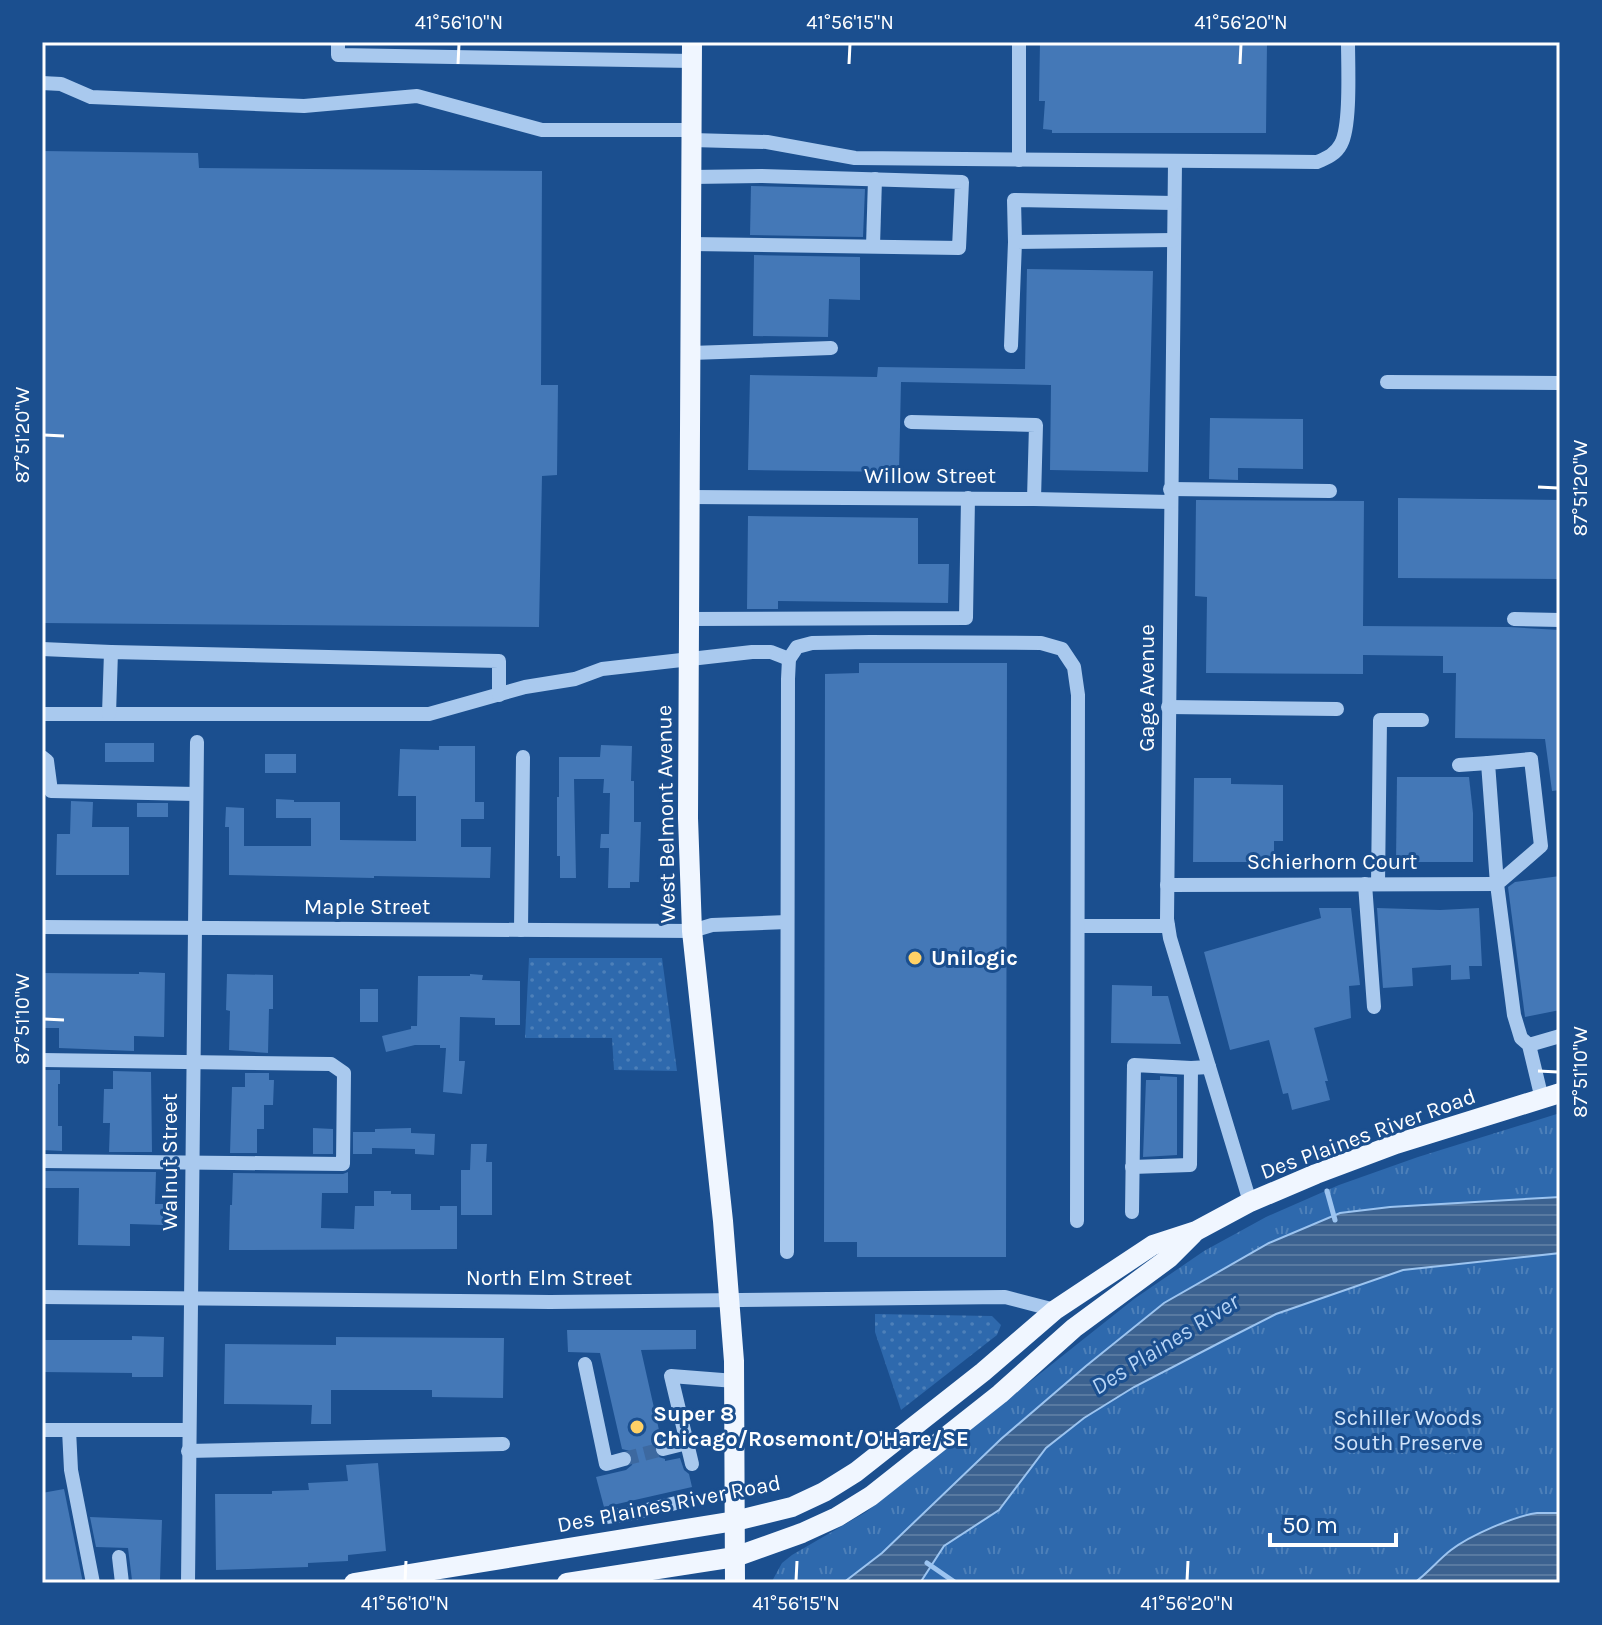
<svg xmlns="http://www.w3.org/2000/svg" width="1602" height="1625" viewBox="0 0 1602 1625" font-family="Karla,sans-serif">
	<defs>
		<pattern id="grass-dots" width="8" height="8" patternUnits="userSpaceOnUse" patternTransform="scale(2)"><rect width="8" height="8" fill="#2e69ad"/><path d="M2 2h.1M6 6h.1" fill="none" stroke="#4d80b9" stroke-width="1.8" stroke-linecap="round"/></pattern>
		<pattern id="park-tufts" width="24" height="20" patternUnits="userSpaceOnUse" patternTransform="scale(2)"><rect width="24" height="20" fill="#2e69ad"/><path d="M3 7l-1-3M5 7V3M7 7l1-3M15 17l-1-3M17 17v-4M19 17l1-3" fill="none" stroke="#4d80b9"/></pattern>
		<pattern id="water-rules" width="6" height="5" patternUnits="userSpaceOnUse" patternTransform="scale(2)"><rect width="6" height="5" fill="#3c6290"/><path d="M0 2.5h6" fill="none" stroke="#597aa1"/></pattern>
	</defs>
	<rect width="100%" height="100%" fill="#1b4f8f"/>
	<g fill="url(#grass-dots)">
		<polygon points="529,958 662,958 677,1071 614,1070 612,1038 525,1038"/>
		<polygon points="875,1314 992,1316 1001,1325 997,1335 901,1410 875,1332"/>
	</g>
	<g fill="url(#park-tufts)">
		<polygon points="1560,1113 1560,1197 1390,1207 1340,1213 1269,1243 1086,1366 1001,1439 882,1553 843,1583 771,1583 782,1563 792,1555 866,1512 1134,1299 1204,1251 1266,1217 1339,1185 1418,1157"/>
		<polygon points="1560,1253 1560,1583 920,1583 944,1546 999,1510 1046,1448 1084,1418 1134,1387 1223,1341 1276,1314 1403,1270"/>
	</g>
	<g fill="url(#water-rules)" stroke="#9cc4f0" stroke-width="2">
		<polygon points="1560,1197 1560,1253 1403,1270 1276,1314 1223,1341 1134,1387 1084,1418 1046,1448 999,1510 944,1546 920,1583 843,1583 882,1553 1001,1439 1086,1366 1164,1303 1269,1243 1340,1213 1390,1207"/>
		<path d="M1537,1513H1560V1583H1414C1428,1573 1438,1560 1451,1550C1469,1536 1514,1516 1537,1513Z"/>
	</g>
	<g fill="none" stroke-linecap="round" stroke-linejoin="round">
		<g stroke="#9cc4f0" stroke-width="5">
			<polyline points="1327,1191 1335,1220"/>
			<polyline points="927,1563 956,1583"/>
		</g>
	</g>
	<g fill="#4478b7">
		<polygon points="1040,42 1267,42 1266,133 1052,133 1052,130 1043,129 1045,101 1039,101"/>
		<polygon points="42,151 198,153 199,168 542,171 541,385 558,385 557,475 542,476 539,627 42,623"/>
		<polygon points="751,186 865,189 863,237 750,235"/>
		<polygon points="754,255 860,257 860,300 829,299 828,337 753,336"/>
		<polygon points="1027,269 1153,271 1148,472 1050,470 1051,385 901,382 899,472 748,470 750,375 877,377 878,367 1025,369"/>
		<polygon points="1210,418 1303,419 1303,469 1238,468 1238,480 1209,479"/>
		<polygon points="1398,498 1560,500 1560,579 1398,578"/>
		<polygon points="1196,500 1364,501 1363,626 1509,627 1560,630 1560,790 1552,791 1545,739 1455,738 1456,673 1443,673 1443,656 1363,655 1363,674 1206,673 1207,597 1195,596"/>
		<polygon points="748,516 918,518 918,564 949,564 948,603 778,601 778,609 747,609"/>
		<polygon points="859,663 1007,663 1006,1257 857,1257 857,1242 824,1242 825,674 859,673"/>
		<rect x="105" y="743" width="49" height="19"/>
		<polygon points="601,745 632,746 631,781 634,781 634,822 641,822 639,882 630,882 630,888 608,888 609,848 600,848 601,834 609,834 610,793 603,793 604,779 574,779 576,878 560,878 560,856 557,856 557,797 559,797 559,757 600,757"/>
		<polygon points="439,746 475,746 475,802 484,802 484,819 461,819 461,847 491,847 490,878 374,876 374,878 229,875 229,827 225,827 226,807 244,808 244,846 311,846 311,818 276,818 276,799 294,800 294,802 340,802 340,840 416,841 416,796 398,796 400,749 439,750"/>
		<rect x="265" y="754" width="31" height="19"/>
		<polygon points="1397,777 1469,777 1473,813 1473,862 1396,862"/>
		<polygon points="1194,778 1231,778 1231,784 1283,785 1283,841 1274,841 1274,862 1193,862"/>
		<polygon points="71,801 93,802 92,827 129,827 129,875 56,875 57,834 70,834"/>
		<rect x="137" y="803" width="31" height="14"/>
		<polygon points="1560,876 1560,1010 1525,1017 1508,887 1515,882"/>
		<polygon points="1319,908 1351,908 1360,985 1349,986 1351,1018 1314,1028 1328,1081 1325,1081 1330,1100 1292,1110 1288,1093 1283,1094 1269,1040 1230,1050 1204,952 1321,918"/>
		<polygon points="1377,908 1440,910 1479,908 1482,966 1469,966 1470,979 1451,980 1451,965 1412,968 1413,986 1383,988"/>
		<polygon points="139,972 165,973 164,1037 134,1036 134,1051 59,1048 59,1028 42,1028 42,973 139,974"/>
		<polygon points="227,974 273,975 273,1009 269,1009 268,1053 229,1050 230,1011 226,1010"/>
		<polygon points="470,974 483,975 482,980 520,981 520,1025 495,1025 495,1018 460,1017 459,1061 465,1061 462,1094 443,1092 446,1048 440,1048 440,1045 415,1045 386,1052 382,1036 411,1029 411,1026 417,1026 418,976 470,976"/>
		<polygon points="1112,985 1152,986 1152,996 1168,996 1181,1044 1111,1043"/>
		<rect x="360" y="989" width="18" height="33"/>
		<polygon points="42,1070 60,1070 60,1084 58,1084 58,1126 62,1126 62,1151 42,1150"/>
		<polygon points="113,1071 151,1072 152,1152 109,1152 110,1123 103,1123 104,1089 113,1089"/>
		<polygon points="245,1073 269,1073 269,1080 274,1080 273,1105 264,1105 264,1129 257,1129 257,1153 230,1153 232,1087 245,1087"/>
		<polygon points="1160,1076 1177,1077 1177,1155 1143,1157 1146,1080 1160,1080"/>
		<polygon points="313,1128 333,1129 333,1154 313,1154"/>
		<polygon points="411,1128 411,1133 435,1134 434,1155 415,1154 415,1149 372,1148 372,1154 353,1154 353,1132 375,1132 375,1129"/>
		<polygon points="471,1144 487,1144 486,1162 492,1162 492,1215 461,1215 461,1170 470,1170"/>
		<polygon points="45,1171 156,1172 155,1204 163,1204 163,1225 130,1224 130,1246 78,1245 79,1188 45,1188"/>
		<polygon points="348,1172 348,1193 322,1193 321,1228 354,1229 355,1206 374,1206 374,1191 391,1191 391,1194 411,1194 411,1210 440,1210 440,1206 457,1206 457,1249 229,1250 230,1205 232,1205 233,1173 343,1174"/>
		<polygon points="567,1330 696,1330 696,1349 641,1350 661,1439 654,1446 654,1452 656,1456 665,1459 665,1461 680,1458 684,1470 689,1474 692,1487 604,1507 596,1477 626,1470 632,1465 634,1457 630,1451 622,1449 600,1353 568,1352"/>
		<polygon points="132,1336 164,1337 163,1377 132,1377 132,1373 42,1372 42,1340 132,1340"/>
		<polygon points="336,1337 504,1338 503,1398 432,1397 432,1390 331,1390 331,1424 311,1424 312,1405 224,1404 225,1344 336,1345"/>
		<polygon points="378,1463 386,1551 348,1555 348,1561 308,1563 308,1567 216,1570 215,1494 272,1494 272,1491 309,1490 308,1483 348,1481 346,1465"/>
		<polygon points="64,1489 83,1583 42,1583 42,1493"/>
		<polygon points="90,1517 162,1520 160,1580 132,1580 128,1548 96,1547"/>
	</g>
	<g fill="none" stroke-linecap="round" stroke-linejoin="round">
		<polyline stroke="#3d69a0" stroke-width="14" stroke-dasharray="14 7" stroke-linecap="butt" points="624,1459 663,1449"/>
		<g stroke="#a9c9ee" stroke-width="14">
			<polyline points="338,42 338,55 692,61"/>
			<polyline points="1019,42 1019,160"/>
			<polyline points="42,83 61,84 91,97 304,106 417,96 542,130 692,130"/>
			<path d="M692,140L767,142L855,158L1317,162C1327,158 1336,154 1341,144C1351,126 1348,65 1348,42"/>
			<polyline points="1175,162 1167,919 1170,938 1250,1202"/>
			<polyline points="1015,242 1014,200 1174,203"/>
			<polyline points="691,244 959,248 962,182 761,176 692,177"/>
			<polyline points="873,246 875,179"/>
			<polyline points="1011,346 1015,242 1174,240"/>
			<polyline points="691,353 831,348"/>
			<polyline points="1387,382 1560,383"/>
			<polyline points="911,422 1036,425 1034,499"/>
			<polyline points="1170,489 1330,491"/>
			<polyline points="691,497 1034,499 1170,502"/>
			<polyline points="689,619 966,618 968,498"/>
			<polyline points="1514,619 1560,620"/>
			<polyline points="42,649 111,652"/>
			<polyline points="1168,707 1337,709"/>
			<polyline points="42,714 429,714 525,687 575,679 602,669 752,652 771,652 789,659"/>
			<polyline points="109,714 111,652 499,661 499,695"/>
			<polyline points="42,757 47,761 51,791 196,794"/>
			<polyline points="1459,765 1488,763"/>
			<polyline points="1365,884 1374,1007"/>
			<polyline points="1378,884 1380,720 1422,720"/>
			<polyline points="1497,884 1541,846 1531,759 1488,763 1497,884 1514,1015 1521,1038 1529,1045 1542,1099"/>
			<polyline points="1167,885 1497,884"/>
			<polyline points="1079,926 1168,926"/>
			<polyline points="42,927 692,931 712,925 787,922"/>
			<polyline points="521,930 523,757"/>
			<polyline points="1529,1045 1560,1036"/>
			<polyline points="42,1060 331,1064 344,1073 343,1164 42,1161"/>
			<polyline points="1132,1167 1190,1165 1191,1068"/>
			<polyline points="1132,1212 1134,1065 1191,1068 1209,1067"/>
			<polyline points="787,1252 788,679 789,659 797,647 812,643 870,642 1041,643 1062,649 1074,667 1078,695 1077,1221"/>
			<polyline points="42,1297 550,1302 1005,1297 1055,1310"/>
			<polyline points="585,1364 606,1464 624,1459"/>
			<polyline points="42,1430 189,1430"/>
			<polyline points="69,1430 71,1470 93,1583"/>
			<polyline points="663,1449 687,1443"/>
			<polyline points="188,1451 503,1444"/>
			<polyline points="692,1464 671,1376 735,1381"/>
			<polyline points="606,1517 630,1514 676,1503"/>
			<polyline points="119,1557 122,1583"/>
			<polyline points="188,1583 197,742"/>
		</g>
		<g stroke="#f0f6ff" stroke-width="20">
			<polyline points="692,42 688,818 692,931 723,1221 734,1361 735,1583"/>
			<polyline points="354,1583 735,1521 792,1507 824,1492 856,1472 983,1372 1055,1310 1153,1245 1196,1231 1250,1202 1316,1174 1396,1144 1560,1093"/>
			<polyline points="567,1583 735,1557 802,1533 837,1517 871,1496 1000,1394 1074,1328 1169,1258 1193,1234"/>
		</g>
	</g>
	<path fill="none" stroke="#fff" stroke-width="3" d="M458,64L459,44M849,64L850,44M1240,64L1241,44M44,435L64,436M1538,487L1558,488M44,1019L64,1020M1538,1071L1558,1072M405,1581L406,1561M796,1581L797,1561M1187,1581L1188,1561"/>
	<g fill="#ffd166" stroke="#1b4f8f" stroke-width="3">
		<circle cx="915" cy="958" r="8"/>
		<circle cx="637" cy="1427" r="8"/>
	</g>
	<g text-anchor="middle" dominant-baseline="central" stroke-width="6" stroke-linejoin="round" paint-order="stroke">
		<g font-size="22" fill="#fff" stroke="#1b4f8f">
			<text x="930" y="476">Willow Street</text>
			<text transform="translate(1147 688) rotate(-90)">Gage Avenue</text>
			<text transform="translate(666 814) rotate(-91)">West Belmont Avenue</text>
			<text x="1332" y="862">Schierhorn Court</text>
			<text x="367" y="907">Maple Street</text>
			<text transform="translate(1368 1134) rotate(-20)">Des Plaines River Road</text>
			<text transform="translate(170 1162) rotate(-90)">Walnut Street</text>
			<text x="549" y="1278">North Elm Street</text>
			<text transform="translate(669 1504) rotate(-11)">Des Plaines River Road</text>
		</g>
		<g font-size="22" font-weight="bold" fill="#fff" stroke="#1b4f8f" text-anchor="start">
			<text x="931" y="958">Unilogic</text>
			<text x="653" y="1414">Super 8<tspan x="653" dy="25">Chicago/Rosemont/O'Hare/SE</tspan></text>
		</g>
		<g font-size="22" fill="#cfe3fa" stroke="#1b4f8f">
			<text x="1408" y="1418">Schiller Woods<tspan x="1408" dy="25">South Preserve</tspan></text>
		</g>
		<g font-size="24" font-style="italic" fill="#b5d3f5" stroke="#1b4f8f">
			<text transform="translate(1165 1344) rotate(-32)">Des Plaines River</text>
		</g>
	</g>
	<rect width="1602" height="1625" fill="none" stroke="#1b4f8f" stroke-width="88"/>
	<path d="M1270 1533v12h126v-12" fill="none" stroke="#ffffff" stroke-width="4"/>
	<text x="1282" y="1533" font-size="24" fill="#ffffff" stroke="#1b4f8f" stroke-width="6" paint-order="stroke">50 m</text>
	<rect x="44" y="44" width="1514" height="1537" fill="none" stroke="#fff" stroke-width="3"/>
	<g font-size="20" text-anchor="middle" fill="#fff">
		<text x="459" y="29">41°56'10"N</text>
		<text x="850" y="29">41°56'15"N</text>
		<text x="1241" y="29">41°56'20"N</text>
		<text transform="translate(22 435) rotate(-90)" y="7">87°51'20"W</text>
		<text transform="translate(1580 488) rotate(-90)" y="7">87°51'20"W</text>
		<text transform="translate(22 1019) rotate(-90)" y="7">87°51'10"W</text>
		<text transform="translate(1580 1072) rotate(-90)" y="7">87°51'10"W</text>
		<text x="405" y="1610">41°56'10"N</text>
		<text x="796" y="1610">41°56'15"N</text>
		<text x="1187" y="1610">41°56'20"N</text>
	</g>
</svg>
